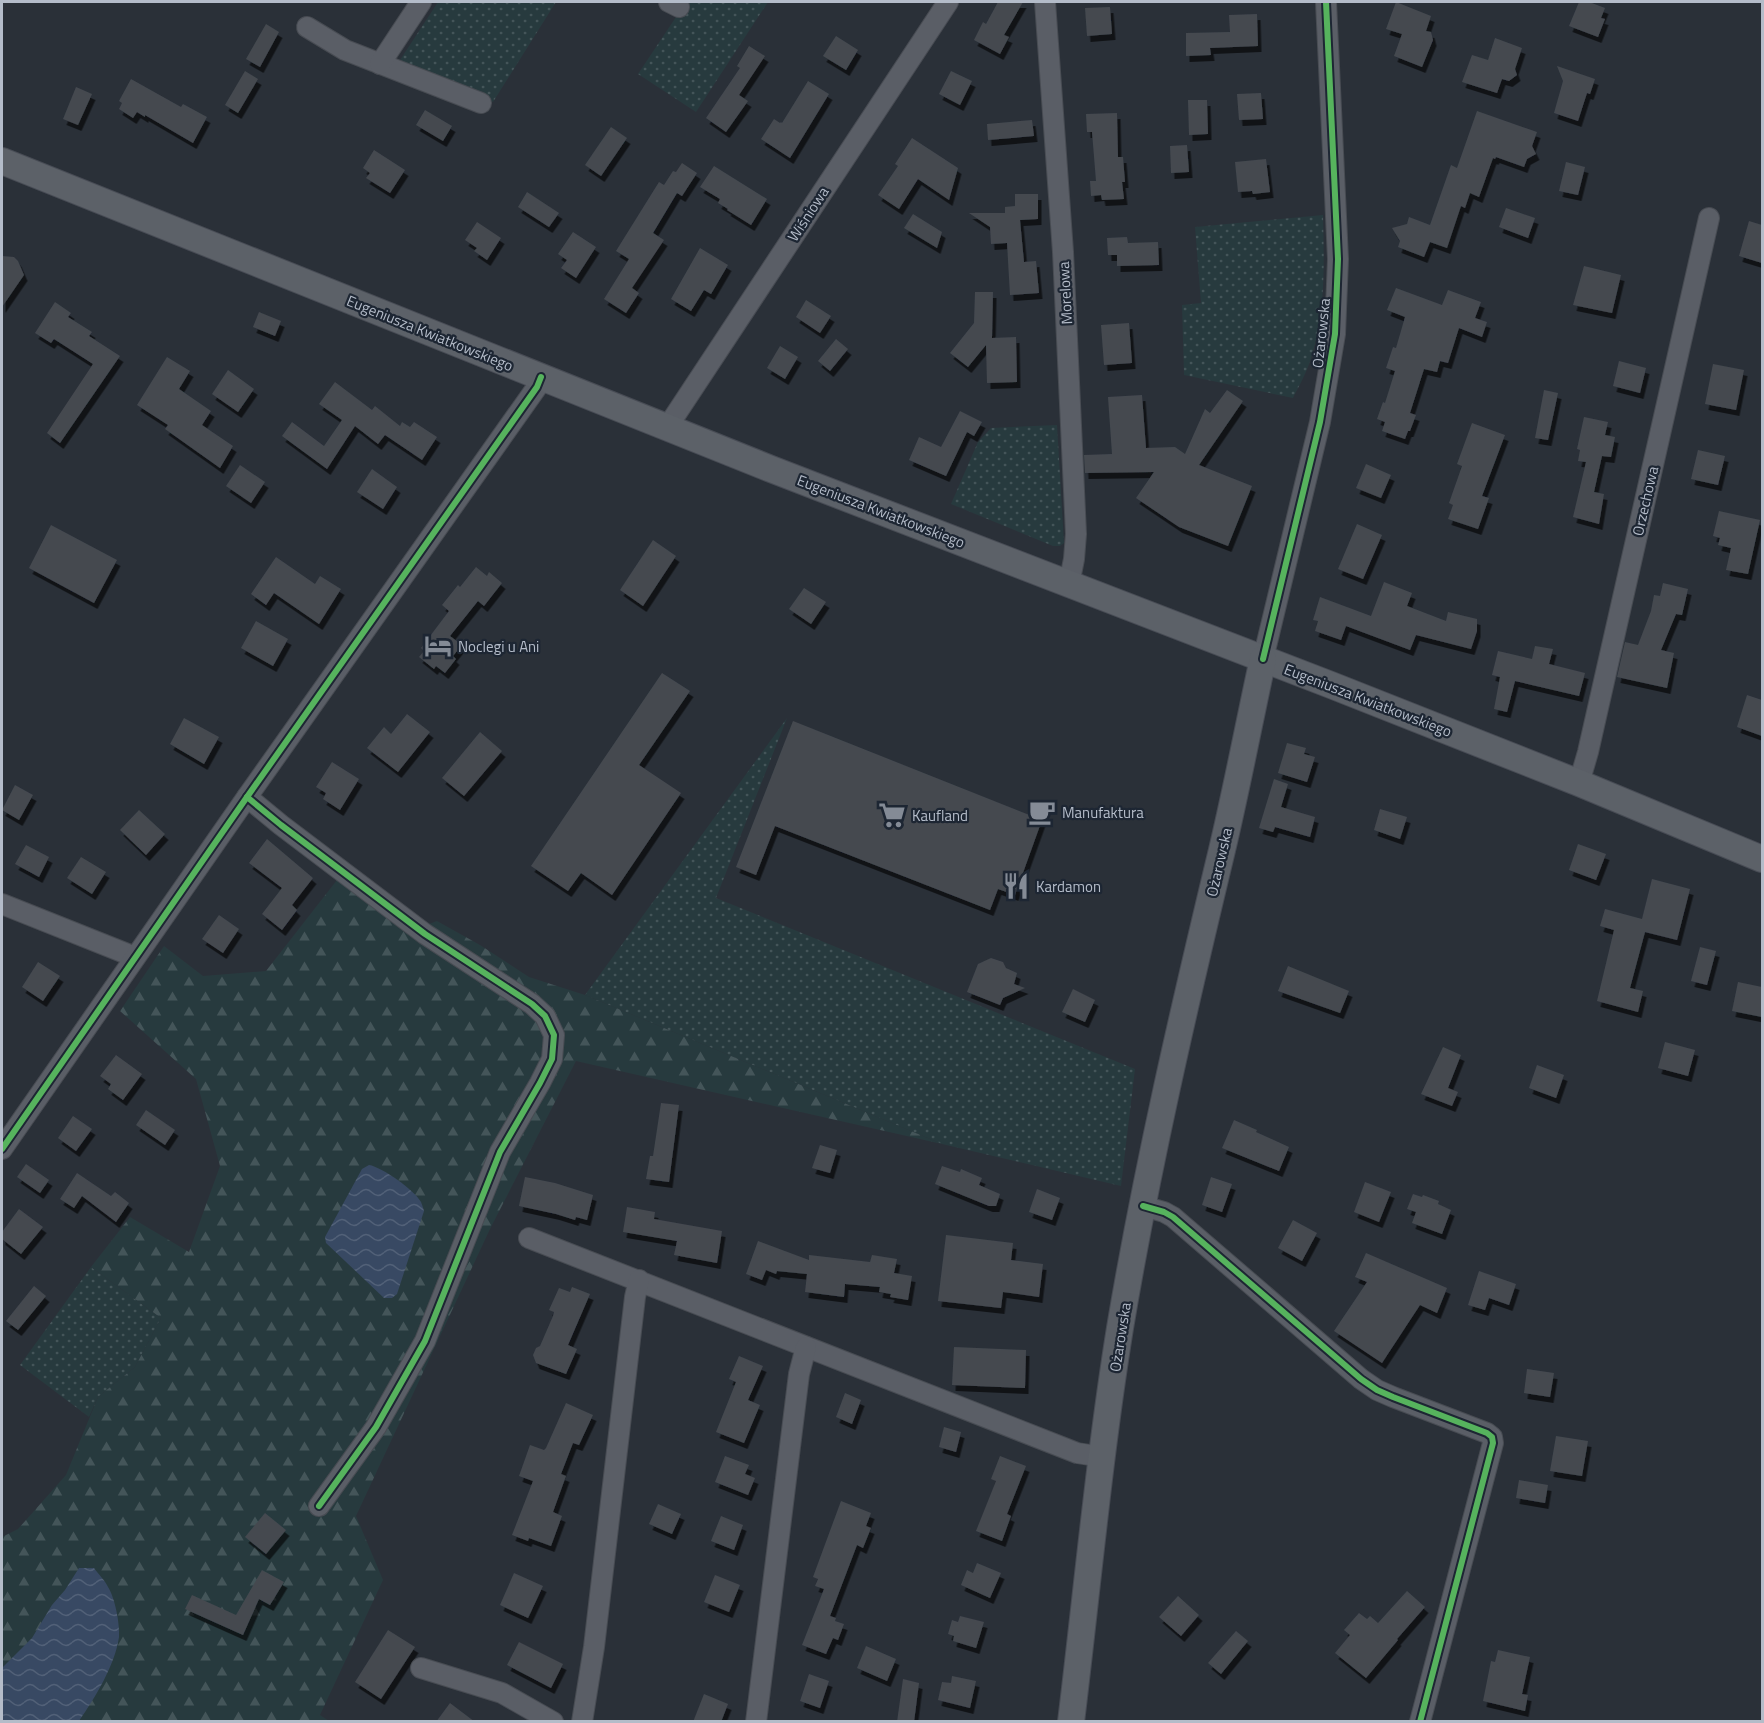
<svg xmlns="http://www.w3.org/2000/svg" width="1764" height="1723" viewBox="0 0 1764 1723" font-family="'Titillium Web',sans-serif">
	<defs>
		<pattern id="grass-dots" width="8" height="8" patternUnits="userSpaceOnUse" patternTransform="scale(1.5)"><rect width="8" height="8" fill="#273a3e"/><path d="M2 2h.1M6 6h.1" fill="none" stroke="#445559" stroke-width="1.8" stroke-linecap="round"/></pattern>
		<pattern id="forest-firs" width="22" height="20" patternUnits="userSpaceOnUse" patternTransform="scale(1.5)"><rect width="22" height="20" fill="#273a3e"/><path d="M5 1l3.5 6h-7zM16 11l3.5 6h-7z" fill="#445559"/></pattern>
		<pattern id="water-waves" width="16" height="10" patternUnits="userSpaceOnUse" patternTransform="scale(1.5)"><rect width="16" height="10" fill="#384963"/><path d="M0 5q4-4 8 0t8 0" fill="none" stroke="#526178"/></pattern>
		<filter id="shadow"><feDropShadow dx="3.5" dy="6" stdDeviation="0" flood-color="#0009"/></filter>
	</defs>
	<rect width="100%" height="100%" fill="#2a3038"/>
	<g fill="url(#grass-dots)">
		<polygon points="438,2 556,2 493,102 400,60"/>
		<polygon points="686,2 768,2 696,112 638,74"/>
		<path d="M1323,215C1324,261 1326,309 1312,355C1308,370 1300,384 1293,398L1184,375L1182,305L1201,303L1195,227Z"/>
		<polygon points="1057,425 1064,543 1060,546 1053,546 951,504 978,442 991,428"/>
		<polygon points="787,718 716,898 1135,1069 1121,1186 942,1144 585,995"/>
		<polygon points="91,1267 161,1318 135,1367 98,1397 89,1417 20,1365"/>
	</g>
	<polygon fill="url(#forest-firs)" points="337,880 407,932 437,921 480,945 529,977 585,995 942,1144 576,1061 490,1229 356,1516 383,1580 320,1715 329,1721 2,1721 2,1537 18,1529 66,1475 98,1397 135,1367 161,1318 91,1267 130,1217 189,1252 220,1166 196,1079 120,1011 164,946 203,976 266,971"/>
	<g fill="url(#water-waves)">
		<path d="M369,1165C382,1167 414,1190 421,1202C421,1202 424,1210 424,1211L397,1294L392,1298H384L326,1243L325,1237L362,1169Z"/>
		<path d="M79,1568H94C98,1574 105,1580 108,1587C115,1598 120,1624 119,1637C115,1665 95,1698 79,1721H2V1668L32,1638L52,1605L65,1590Z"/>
	</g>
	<g fill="#444950" filter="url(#shadow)">
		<polygon points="998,2 1023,2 1004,35 1009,37 1000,54 974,40 983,22 986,24"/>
		<polygon points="1396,2 1431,16 1426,31 1431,32 1433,40 1422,67 1394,56 1402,34 1386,29"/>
		<polygon points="1579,2 1589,2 1605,8 1601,18 1605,19 1598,37 1569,26"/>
		<polygon points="1110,7 1112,34 1087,36 1085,8"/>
		<polygon points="1257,14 1258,46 1210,48 1211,55 1186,56 1186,33 1230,32 1229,15"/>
		<polygon points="266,24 279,32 260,67 246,59"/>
		<polygon points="836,36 858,50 846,70 823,56"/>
		<polygon points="1495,38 1522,48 1515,69 1517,75 1509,81 1502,79 1497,93 1462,82 1472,55 1488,60"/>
		<polygon points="749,46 765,56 739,95 748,101 726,132 706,118 740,68 737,66"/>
		<polygon points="1557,66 1595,79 1590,94 1587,93 1578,121 1554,113 1563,81"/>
		<polygon points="245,71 258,79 238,113 225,105"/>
		<polygon points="951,71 972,81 960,105 939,94"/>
		<polygon points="131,79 181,107 183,104 207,117 193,143 145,115 145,117 137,112 133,118 119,109 122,103 119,101"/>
		<polygon points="808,81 829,94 790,158 761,139 774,119 780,123 781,122 782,123"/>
		<polygon points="76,87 92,94 78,125 63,119"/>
		<polygon points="1261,93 1263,119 1239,120 1237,94"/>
		<polygon points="1188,100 1207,100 1208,134 1189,135"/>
		<polygon points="425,110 452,126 443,141 416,125"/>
		<polygon points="1477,111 1537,132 1532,146 1536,154 1527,159 1524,167 1496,157 1495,159 1493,158 1479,197 1470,193 1465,208 1461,206 1447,248 1430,242 1424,257 1398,247 1400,241 1392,228 1407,224 1409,217 1430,225 1451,165 1457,168"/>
		<polygon points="1117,113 1118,157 1123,157 1125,182 1122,182 1124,199 1102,200 1101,195 1091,196 1090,181 1096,181 1092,132 1087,132 1086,114"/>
		<polygon points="1032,120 1034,136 988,140 987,124"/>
		<polygon points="611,127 627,138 601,176 585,165"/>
		<polygon points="912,138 958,168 949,200 918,179 899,209 878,195 898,166 895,164"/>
		<polygon points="1187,145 1189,172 1171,173 1170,146"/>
		<polygon points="374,150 405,170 390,193 366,178 370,173 363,168"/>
		<polygon points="1266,159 1270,192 1253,194 1252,191 1238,192 1235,162"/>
		<polygon points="1566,162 1585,167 1578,195 1559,191"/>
		<polygon points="682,163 697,173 682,196 677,193 653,233 664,240 632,288 639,293 626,313 604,299 629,259 616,251 659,182 664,185 673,171 676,172"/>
		<polygon points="714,166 767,199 751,225 727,210 728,209 718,203 720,199 700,187"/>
		<polygon points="527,192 559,213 549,227 518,207"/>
		<polygon points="1015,194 1038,194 1038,219 1020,220 1024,262 1036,261 1039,293 1010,295 1007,243 991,244 990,227 969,213 1005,213 1005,207 1015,206"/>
		<polygon points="1506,208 1535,218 1528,238 1499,227"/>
		<polygon points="913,214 942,232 937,248 904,228"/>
		<polygon points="1749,221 1762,225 1762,263 1739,256"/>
		<polygon points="477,222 501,238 487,260 474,251 477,248 465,240"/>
		<polygon points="573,232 596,247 576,278 561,268 567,260 558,254"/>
		<polygon points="1127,237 1128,243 1158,242 1159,265 1117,266 1117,255 1108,255 1107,238"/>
		<polygon points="700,248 728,265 711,294 704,290 691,311 671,299"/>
		<polygon points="2,256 14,257 18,261 24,275 2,307"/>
		<polygon points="1584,266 1621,275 1612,313 1573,305"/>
		<polygon points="1396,288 1442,305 1448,290 1481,302 1475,318 1487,322 1482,337 1459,328 1448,363 1440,361 1437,372 1424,369 1410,413 1416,415 1410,431 1408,431 1405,439 1382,431 1385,422 1377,419 1383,402 1385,403 1395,371 1386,368 1393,347 1396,348 1405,317 1387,310"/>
		<polygon points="975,292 993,292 992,338 1016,337 1017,382 987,383 986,345 968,367 950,353 974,323"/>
		<polygon points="806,300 831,316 820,333 796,317"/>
		<polygon points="55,302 71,313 68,317 92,332 89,336 120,356 60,443 47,433 93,364 54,339 51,343 35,333"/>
		<polygon points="259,312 281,321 275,336 253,327"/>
		<polygon points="1129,323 1132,363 1104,365 1101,325"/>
		<polygon points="836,339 848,349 830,371 818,361"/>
		<polygon points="780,346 798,357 785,379 767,368"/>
		<polygon points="167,357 190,371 179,389 211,411 202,425 233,446 220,468 165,429 168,425 137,405"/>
		<polygon points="1619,361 1646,368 1640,393 1613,386"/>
		<polygon points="1713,364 1744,370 1736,410 1705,404"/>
		<polygon points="228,370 254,389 238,412 212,394"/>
		<polygon points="335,382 372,410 375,406 400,426 402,422 410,427 414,422 437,437 422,460 385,435 378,444 355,426 327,469 282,436 292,422 324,446 342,420 319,404"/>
		<polygon points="1227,390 1243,401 1199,465 1252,486 1228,546 1179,527 1136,498 1154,472 1085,473 1084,455 1112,454 1108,397 1142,395 1146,448 1175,447 1185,454 1205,409 1210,413"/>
		<polygon points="1544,390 1558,393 1548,440 1535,438"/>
		<polygon points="960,411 982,422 974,436 967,432 946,476 909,460 919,437 941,447"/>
		<polygon points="1584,417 1608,422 1605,435 1615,437 1611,457 1602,456 1594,492 1604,494 1599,524 1573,517 1586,462 1578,461 1580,450 1577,449"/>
		<polygon points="1472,423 1505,435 1482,496 1489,498 1478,529 1448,519 1453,505 1449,503 1462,466 1457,464"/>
		<polygon points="1698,450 1725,456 1718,485 1691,479"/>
		<polygon points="1366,464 1391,475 1381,498 1356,488"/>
		<polygon points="240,465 265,482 251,503 226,486"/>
		<polygon points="372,469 397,487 383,509 357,492"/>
		<polygon points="1719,511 1760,520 1748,574 1726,570 1731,548 1718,545 1720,538 1713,536"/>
		<polygon points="1357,524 1382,535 1363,579 1338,569"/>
		<polygon points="51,525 117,560 94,603 29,568"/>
		<polygon points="653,540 676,556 643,606 620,590"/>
		<polygon points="276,557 315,584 320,576 341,589 319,624 274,593 266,605 251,594"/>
		<polygon points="476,567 487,576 489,572 502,583 484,606 478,601 450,636 462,645 453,656 456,659 445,673 436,666 434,669 419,657 424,651 421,648 449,611 442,605 458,585 460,587"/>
		<polygon points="1384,582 1412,593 1407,606 1446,621 1448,612 1477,619 1477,631 1471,649 1416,635 1410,650 1346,626 1341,640 1315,631 1318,621 1313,620 1320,597 1371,616"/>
		<polygon points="1663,583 1688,589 1682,615 1676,614 1661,650 1674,653 1667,688 1617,677 1625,642 1638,645 1651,611 1654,595 1660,596"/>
		<polygon points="804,588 826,602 811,624 789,609"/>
		<polygon points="256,621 288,639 273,666 241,648"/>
		<polygon points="1535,646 1553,649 1549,664 1585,673 1579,696 1515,681 1507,712 1494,709 1500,677 1492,675 1498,651 1532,659"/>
		<polygon points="662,673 690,691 639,765 681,793 612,895 581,873 568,891 531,866"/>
		<polygon points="1747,695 1762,700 1762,736 1737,727"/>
		<polygon points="407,714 430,732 398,772 367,748 384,727 391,734"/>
		<polygon points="184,718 219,737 204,764 170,744"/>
		<polygon points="793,721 1042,820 1015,895 998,889 990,910 775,826 756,875 736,867"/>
		<polygon points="480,732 502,751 464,796 442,778"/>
		<polygon points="1287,743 1306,748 1304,754 1315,757 1307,782 1278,773"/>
		<polygon points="332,762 359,779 340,810 323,799 326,793 316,787"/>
		<polygon points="1274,779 1288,784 1281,807 1315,817 1310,837 1275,827 1273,832 1259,828"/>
		<polygon points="15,785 33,795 19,820 2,810"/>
		<polygon points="1380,809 1407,817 1400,839 1374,830"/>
		<polygon points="139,810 165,834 146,855 120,830"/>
		<polygon points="267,839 313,878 292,905 297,910 282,930 262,914 282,888 249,863"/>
		<polygon points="1578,844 1606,854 1596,880 1569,870"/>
		<polygon points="26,845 49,857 39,877 15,864"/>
		<polygon points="81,857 106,872 92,894 67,878"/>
		<polygon points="1652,879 1690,889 1677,940 1645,932 1630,988 1643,991 1638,1012 1597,1001 1614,930 1600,926 1605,909 1642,919"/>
		<polygon points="219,915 239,929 223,953 202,939"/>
		<polygon points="1700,947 1716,951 1707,985 1691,981"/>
		<polygon points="991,958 1003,962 1006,968 1017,973 1014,984 1025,988 1003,998 1000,1005 967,992 978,964"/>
		<polygon points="38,962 60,976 43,1001 22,987"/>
		<polygon points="1288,966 1349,991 1340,1013 1278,991"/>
		<polygon points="1738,982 1762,987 1762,1017 1732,1011"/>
		<polygon points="1073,989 1095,1000 1085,1022 1062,1012"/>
		<polygon points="1665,1042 1695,1050 1688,1076 1658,1068"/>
		<polygon points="1443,1047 1461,1055 1448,1088 1458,1092 1452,1106 1421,1094"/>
		<polygon points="116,1055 142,1074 123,1100 108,1089 111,1084 100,1076"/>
		<polygon points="1537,1065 1564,1075 1556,1098 1529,1088"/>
		<polygon points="661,1103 679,1105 669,1182 646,1179 650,1156 653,1156"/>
		<polygon points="146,1110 175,1130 165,1145 136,1125"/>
		<polygon points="73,1116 92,1129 76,1151 58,1138"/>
		<polygon points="1234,1120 1257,1130 1256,1132 1289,1147 1279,1171 1222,1148"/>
		<polygon points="820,1145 837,1150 830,1173 812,1168"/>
		<polygon points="26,1164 49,1180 40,1193 17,1177"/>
		<polygon points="942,1166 960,1172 961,1169 982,1178 979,1185 1000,1194 996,1206 989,1206 935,1184"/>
		<polygon points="77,1173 111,1196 115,1192 129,1203 116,1222 82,1196 74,1208 60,1199"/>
		<polygon points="525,1177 555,1183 593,1195 587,1220 576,1217 575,1220 556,1214 519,1206"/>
		<polygon points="1211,1177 1232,1184 1222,1212 1202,1205"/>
		<polygon points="1365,1182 1391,1192 1379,1222 1354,1212"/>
		<polygon points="1037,1189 1060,1198 1052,1220 1029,1212"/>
		<polygon points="1413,1194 1422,1197 1423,1195 1439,1201 1438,1204 1451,1210 1442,1234 1412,1223 1416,1212 1407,1209"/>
		<polygon points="627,1207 655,1212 654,1219 722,1231 717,1263 674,1255 677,1241 623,1232"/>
		<polygon points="19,1209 43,1227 21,1254 2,1239 2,1232"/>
		<polygon points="1293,1220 1317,1233 1302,1261 1278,1248"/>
		<polygon points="946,1235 1013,1243 1011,1260 1043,1264 1039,1297 1003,1292 1001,1308 938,1301"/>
		<polygon points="758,1241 809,1260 809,1255 870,1262 872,1255 897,1259 894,1273 912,1276 908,1300 890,1297 891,1294 879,1292 880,1287 845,1284 844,1297 805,1292 807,1274 777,1271 776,1274 766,1270 762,1280 746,1274"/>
		<polygon points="1366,1253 1447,1288 1437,1313 1420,1305 1382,1363 1334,1331 1367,1282 1355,1277"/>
		<polygon points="1479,1271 1516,1284 1509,1305 1489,1298 1485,1310 1468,1305"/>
		<polygon points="34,1286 46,1296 18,1330 6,1321"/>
		<polygon points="572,1287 590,1294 568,1345 577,1349 566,1374 536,1363 533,1355 536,1348 540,1346 553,1316 554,1312 549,1310 559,1288 570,1292"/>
		<polygon points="954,1347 1026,1350 1025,1388 952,1385"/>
		<polygon points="739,1356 763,1366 748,1400 760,1405 744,1443 716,1432 736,1382 729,1379"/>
		<polygon points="1527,1369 1554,1373 1550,1397 1524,1393"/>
		<polygon points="845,1393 861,1400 852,1424 836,1417"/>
		<polygon points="566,1403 593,1415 579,1445 573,1443 561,1474 566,1476 553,1512 562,1516 551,1546 529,1538 528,1541 512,1535 533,1481 519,1476 530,1445 544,1450 546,1448"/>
		<polygon points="944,1427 961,1432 956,1452 939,1447"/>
		<polygon points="1556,1436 1588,1441 1582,1476 1550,1471"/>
		<polygon points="725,1456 749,1465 745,1474 755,1478 748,1495 715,1482"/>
		<polygon points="1000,1456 1026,1466 1007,1514 1011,1516 1002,1541 976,1531 996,1481 991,1479"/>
		<polygon points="1519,1480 1548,1485 1545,1503 1516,1498"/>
		<polygon points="841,1501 871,1513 866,1526 871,1528 863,1548 857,1545 830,1616 836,1618 835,1621 844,1624 838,1640 833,1638 826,1654 802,1645 824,1589 815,1586 818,1579 813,1577"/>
		<polygon points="658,1504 681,1514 672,1534 649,1524"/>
		<polygon points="265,1513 286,1530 266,1554 245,1537"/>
		<polygon points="721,1516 743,1525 734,1550 711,1541"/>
		<polygon points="977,1563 1001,1573 990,1598 961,1585 967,1570 973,1573"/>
		<polygon points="262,1570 284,1582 270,1605 259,1599 243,1635 185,1609 192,1595 236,1615"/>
		<polygon points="514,1573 543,1586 528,1618 500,1605"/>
		<polygon points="715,1575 740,1585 729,1612 704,1602"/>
		<polygon points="1407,1591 1425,1607 1397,1639 1398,1640 1366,1678 1335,1653 1350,1635 1344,1630 1359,1613 1367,1619 1370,1616 1378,1623"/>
		<polygon points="1178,1596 1199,1615 1181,1636 1159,1617"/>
		<polygon points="960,1616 984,1622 976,1648 953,1641 954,1636 948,1634 952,1620 958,1622"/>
		<polygon points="388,1630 415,1647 381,1699 355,1682"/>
		<polygon points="1236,1631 1248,1641 1221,1674 1208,1663"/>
		<polygon points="519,1642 563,1664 551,1688 507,1665"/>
		<polygon points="866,1646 896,1659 887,1681 857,1668"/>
		<polygon points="1498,1650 1530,1657 1522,1694 1528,1695 1525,1711 1483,1701 1491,1661 1495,1662"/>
		<polygon points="809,1674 829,1681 820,1708 800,1701"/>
		<polygon points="952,1676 976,1681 970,1708 938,1700 942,1682 951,1683"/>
		<polygon points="903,1679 919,1683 914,1722 897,1722"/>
		<polygon points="704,1694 728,1704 721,1722 693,1722"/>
		<polygon points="450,1703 475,1722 436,1722"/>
	</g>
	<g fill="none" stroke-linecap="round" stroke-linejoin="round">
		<defs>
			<g id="minor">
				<polyline points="669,2 679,7"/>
				<polyline points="1045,2 1063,252 1076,534 1074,559 1069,584"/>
				<polyline points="307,27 345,50 481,103"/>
				<polyline points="380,64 421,2"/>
				<polyline points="669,428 674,417 948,2"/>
				<polyline points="1263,659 1320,422 1335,334 1338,259 1326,2"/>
				<polyline points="1579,783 1588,752 1709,218"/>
				<polyline points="247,797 281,825 425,934 532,1004 545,1016 554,1035 552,1059 540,1083 500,1152 425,1341 376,1427 319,1506"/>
				<polyline points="2,904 135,957"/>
				<polyline points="2,1149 247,797 537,387 541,377"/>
				<polyline points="1143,1206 1164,1212 1173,1217 1361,1379 1377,1390 1393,1397 1487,1433 1492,1437 1493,1443 1420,1722"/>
				<polyline points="529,1238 1077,1453 1103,1457"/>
				<polyline points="421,1668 502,1693 553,1722"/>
				<polyline points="582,1722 594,1647 635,1297 639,1280"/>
				<polyline points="756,1722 799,1374 806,1347"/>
			</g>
			<g id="major">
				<polyline points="2,161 771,469 1331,685 1579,783 1762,859"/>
				<path d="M1071,1722C1087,1591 1099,1458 1120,1328C1147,1167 1184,1008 1222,850C1237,787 1249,723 1263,659"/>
			</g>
		</defs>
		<use href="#minor" stroke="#484c53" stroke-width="22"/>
		<use href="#major" stroke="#484c55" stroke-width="28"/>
		<use href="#minor" stroke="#5a5e66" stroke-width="20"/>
		<use href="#major" stroke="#5c6168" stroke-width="26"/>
		<defs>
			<g id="cycleway">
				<polyline points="1263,659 1320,422 1335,334 1338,259 1326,2"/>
				<polyline points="247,797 281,825 425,934 532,1004 545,1016 554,1035 552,1059 540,1083 500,1152 425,1341 376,1427 319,1506"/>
				<polyline points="2,1149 247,797 537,387 541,377"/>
				<polyline points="1143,1206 1164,1212 1173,1217 1361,1379 1377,1390 1393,1397 1487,1433 1492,1437 1493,1443 1420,1722"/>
			</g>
		</defs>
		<use href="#cycleway" stroke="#1d2633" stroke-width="10"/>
		<use href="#cycleway" stroke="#56b35d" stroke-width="6"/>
	</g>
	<defs>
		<symbol id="hotel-bare" viewBox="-9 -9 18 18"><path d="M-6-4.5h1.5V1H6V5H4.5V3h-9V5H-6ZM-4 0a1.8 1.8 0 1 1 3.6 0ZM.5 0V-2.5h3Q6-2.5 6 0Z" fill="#848b96" stroke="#1d2633" stroke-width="2.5" paint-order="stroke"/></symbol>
		<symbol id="cafe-bare" viewBox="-9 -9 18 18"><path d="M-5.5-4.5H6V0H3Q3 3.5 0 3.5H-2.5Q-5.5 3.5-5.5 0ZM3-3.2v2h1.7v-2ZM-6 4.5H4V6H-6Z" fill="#848b96" stroke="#1d2633" stroke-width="2.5" paint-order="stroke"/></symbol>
		<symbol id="supermarket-bare" viewBox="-9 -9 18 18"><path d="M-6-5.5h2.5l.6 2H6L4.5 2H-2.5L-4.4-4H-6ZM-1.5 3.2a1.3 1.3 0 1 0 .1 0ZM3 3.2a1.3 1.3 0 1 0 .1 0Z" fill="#848b96" stroke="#1d2633" stroke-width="2.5" paint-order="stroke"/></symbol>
		<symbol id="restaurant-bare" viewBox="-9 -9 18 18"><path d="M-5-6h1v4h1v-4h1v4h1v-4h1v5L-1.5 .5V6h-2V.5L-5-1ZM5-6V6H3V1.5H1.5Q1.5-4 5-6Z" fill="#848b96" stroke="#1d2633" stroke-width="2.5" paint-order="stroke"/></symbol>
	</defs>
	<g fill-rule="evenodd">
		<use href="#hotel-bare" x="419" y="627" width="38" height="38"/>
		<use href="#cafe-bare" x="1023" y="793" width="38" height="38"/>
		<use href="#supermarket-bare" x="873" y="796" width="38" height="38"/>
		<use href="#restaurant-bare" x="997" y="867" width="38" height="38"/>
	</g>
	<g text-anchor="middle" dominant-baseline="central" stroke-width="4.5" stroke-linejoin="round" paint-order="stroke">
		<g font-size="15" fill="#b4bcc9" stroke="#1d2633">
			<text transform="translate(808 214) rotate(-57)">Wiśniowa</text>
			<text transform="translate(1065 293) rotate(-93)">Morelowa</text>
			<text transform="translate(430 333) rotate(22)">Eugeniusza Kwiatkowskiego</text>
			<text transform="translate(1321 333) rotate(-84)">Ożarowska</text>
			<text transform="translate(1645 501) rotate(-77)">Orzechowa</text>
			<text transform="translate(881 511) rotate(21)">Eugeniusza Kwiatkowskiego</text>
			<text transform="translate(1368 700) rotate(21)">Eugeniusza Kwiatkowskiego</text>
			<text transform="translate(1219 862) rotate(-77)">Ożarowska</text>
			<text transform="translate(1120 1337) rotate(-81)">Ożarowska</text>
		</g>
		<g font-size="15" fill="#b4bcc9" stroke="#1d2633" text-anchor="start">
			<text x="458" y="646">Noclegi u Ani</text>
			<text x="1062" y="812">Manufaktura</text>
			<text x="912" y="815">Kaufland</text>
			<text x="1036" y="886">Kardamon</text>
		</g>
	</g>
	<rect width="1764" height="1723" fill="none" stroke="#b4bcc9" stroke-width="6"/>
</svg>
